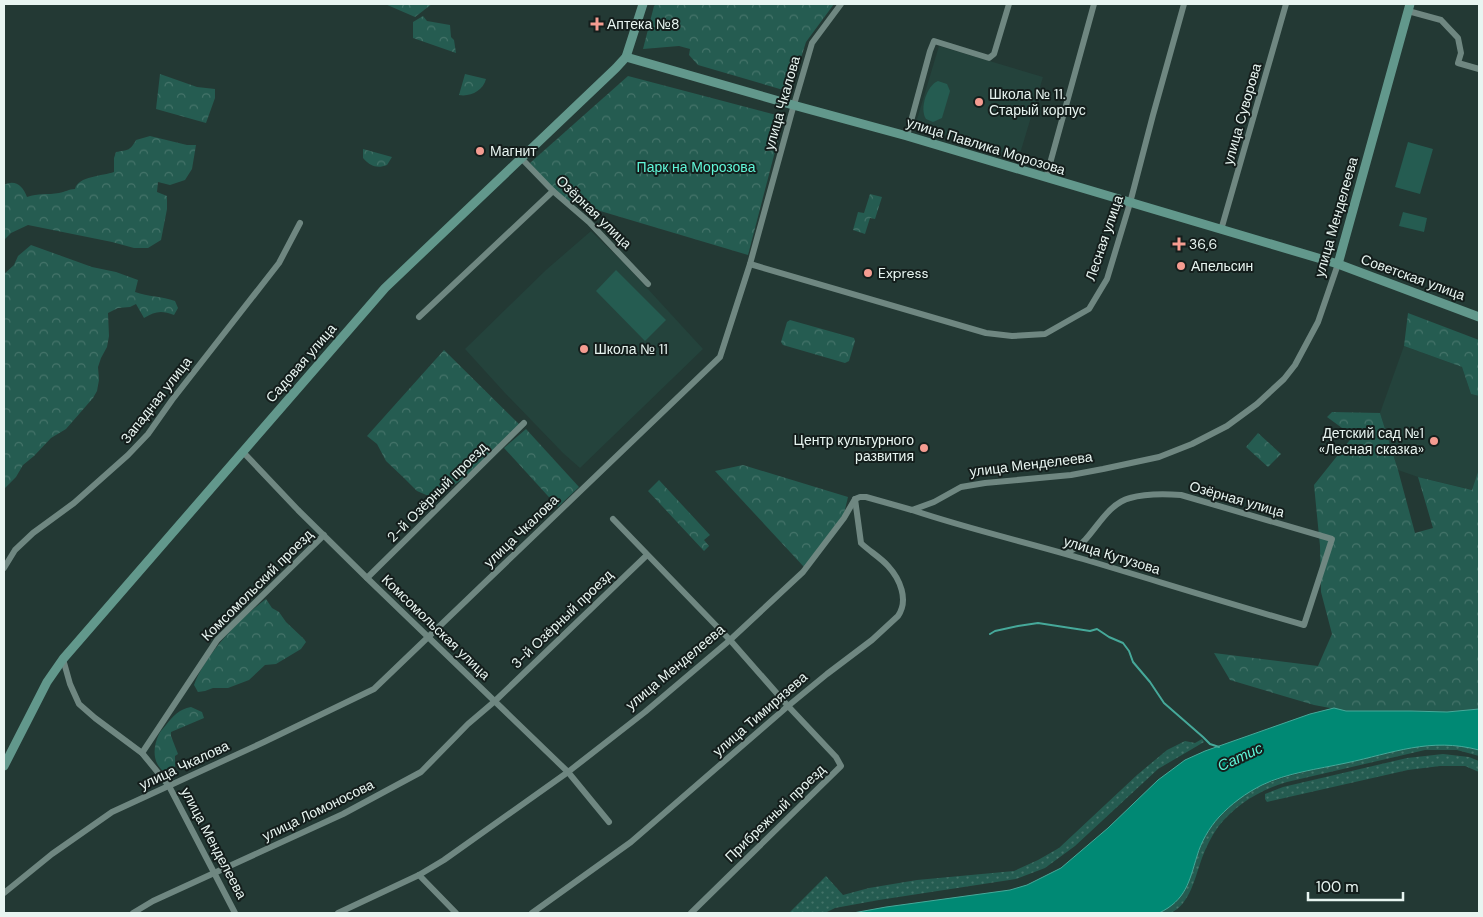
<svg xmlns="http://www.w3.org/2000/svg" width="1483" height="917" viewBox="0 0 1483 917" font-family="'DM Sans',sans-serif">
	<defs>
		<pattern id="grass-dots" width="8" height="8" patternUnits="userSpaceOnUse" patternTransform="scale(1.25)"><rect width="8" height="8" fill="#255c51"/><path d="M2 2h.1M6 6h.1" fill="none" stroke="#45746a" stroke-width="1.8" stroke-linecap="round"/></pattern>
		<pattern id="forest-crowns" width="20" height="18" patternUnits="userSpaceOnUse" patternTransform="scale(1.25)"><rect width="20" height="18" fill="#255c51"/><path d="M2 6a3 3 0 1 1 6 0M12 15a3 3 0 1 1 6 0" fill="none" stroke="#45746a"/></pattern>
	</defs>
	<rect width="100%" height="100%" fill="#233934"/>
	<g fill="#24433c">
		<polygon points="939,46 1043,77 1019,157 915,126"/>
		<polygon points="591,231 624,263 703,349 580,468 563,453 505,393 465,349 546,270"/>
		<polygon points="1404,346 1462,367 1471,394 1479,396 1479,469 1473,490 1418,477 1398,470 1380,413"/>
	</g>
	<g fill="url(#grass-dots)">
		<polygon points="1202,739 1204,742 1158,769 1075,846 1045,868 1016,879 879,900 835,908 825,913 789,913 826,876 843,895 869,888 917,880 1014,871 1038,860 1059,848 1137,775 1167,750 1185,741 1195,743"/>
		<path d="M1443,744L1458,745L1479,750V756L1457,750H1425L1287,782C1260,790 1236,804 1218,827C1211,837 1206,847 1202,858C1196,874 1190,906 1170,913C1167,914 1162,913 1159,913C1197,895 1188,865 1206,835C1240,778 1296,775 1354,761C1384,754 1413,745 1443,744Z"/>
		<polygon points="1443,754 1469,757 1479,761 1479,772 1465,766 1440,766 1408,770 1267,802 1265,799 1265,794 1283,787 1407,758"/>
	</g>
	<g fill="url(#forest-crowns)">
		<polygon points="385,4 432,4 415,17"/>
		<polygon points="656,4 834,4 806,42 790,92 698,65 689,55 690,49 679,46 643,49 654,6"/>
		<polygon points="423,16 427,21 450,25 451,37 454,40 456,53 413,38 413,22"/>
		<polygon points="160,74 197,87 215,89 215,98 206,123 156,109"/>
		<path d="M465,74L486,79C483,91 470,97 459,95Z"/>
		<polygon points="628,76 784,117 748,255 560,199 530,163"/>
		<path d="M150,136L187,145H196L192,169L185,180L170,185L158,182L157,192L167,196V209L161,240L148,248H134L112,242L28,225L11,233L4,240V185C15,179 23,186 27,197C38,193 48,195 59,193C65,192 69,189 75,189C78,176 103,176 114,172V158L116,152C128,150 130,151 136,140Z"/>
		<path d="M363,149L392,157L387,165C377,169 370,166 363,158Z"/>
		<polygon points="870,194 882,197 875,219 870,218 865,234 853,230 858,212 864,213"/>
		<path d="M31,245L92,267L116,272L138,280L135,292C148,297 162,296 175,301L178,308L174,315C162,310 155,311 144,318L136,304L130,307L118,308L108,313L109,336L107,347L101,358L98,367L99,380L97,391L93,398L66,429L51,438L34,456L23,465L16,477L4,489V274L14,265L18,256Z"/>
		<polygon points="1408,313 1479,340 1479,396 1471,394 1462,367 1404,346"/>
		<polygon points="790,320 854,338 855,341 849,361 845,363 783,345 781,342 787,322"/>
		<path d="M444,350L520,425C493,451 467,483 431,497L417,491L404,478L386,461L377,444L367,436Z"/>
		<polygon points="1332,412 1380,413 1398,470 1415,533 1433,528 1418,477 1472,490 1479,469 1479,709 1447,712 1411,711 1346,711 1314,705 1230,680 1214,653 1318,666 1332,634 1321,592 1320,546 1314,485 1353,436 1327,417"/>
		<polygon points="526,429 579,487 558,507 504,448"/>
		<polygon points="1258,433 1281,454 1268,467 1246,447"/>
		<polygon points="743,465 848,497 843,518 804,567 715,471"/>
		<polygon points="659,480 710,535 704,540 709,546 704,551 648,491"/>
		<path d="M266,599L272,608L279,612L286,622L304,639L306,642L301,649L276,664L265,665L249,680L228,688H213L205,691L198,692L194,685C205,655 240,618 266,599Z"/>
		<path d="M191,707L202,712L204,718L171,732V736L178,754L175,756V766L172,776C153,769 151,751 159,734C161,730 164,728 166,725C173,716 179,709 191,707Z"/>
	</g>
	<g fill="#255c51">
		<path d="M938,81L947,84L950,91L942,118L933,122L926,119C919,109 927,85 938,81Z"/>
		<polygon points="1408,142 1433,149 1420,194 1395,187"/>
		<polygon points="1403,212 1427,218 1424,232 1399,226"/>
		<polygon points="616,270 666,320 645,341 596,291"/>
	</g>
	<path fill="#008974" stroke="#46a99a" d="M1334,708L1346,711H1411L1447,712L1479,709V750C1430,737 1393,753 1346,763C1318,769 1287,773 1262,785C1246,793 1231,804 1219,817C1209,828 1201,842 1197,856C1189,882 1186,900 1159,913H853L886,907L1010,890L1027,885L1061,868L1108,828L1158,780L1185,760L1205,751L1310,714Z"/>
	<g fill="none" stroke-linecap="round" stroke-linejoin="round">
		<polyline stroke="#46a99a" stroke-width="2" points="990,634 995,631 1018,626 1038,623 1090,631 1097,629 1109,637 1123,643 1129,651 1133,662 1150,682 1164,703 1203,737 1210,744 1219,747"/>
		<g stroke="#6f8781" stroke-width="6">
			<polyline points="1408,11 1441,20 1458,38 1461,53 1458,63 1479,69"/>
			<polyline points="907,136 930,51 934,41 989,58 994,54 1009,4"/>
			<polyline points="522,159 553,191 589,222 648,284"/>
			<polyline points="1046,178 1094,4"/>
			<polyline points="1221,230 1286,4"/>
			<polyline points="750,264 986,333 1012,336 1045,334 1089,309 1107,279 1130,203 1153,115 1184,4"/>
			<polyline points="419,317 553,191"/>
			<polyline points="243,452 298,510 367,578 568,772 609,822"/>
			<path d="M912,510C968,529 1026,542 1083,559C1157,581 1230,604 1304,625L1332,539L1181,495C1167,494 1144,494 1130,498C1110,503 1098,526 1085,540C1080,546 1072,550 1066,554"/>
			<polyline points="613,519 730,640 788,706 836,757 841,766 691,913"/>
			<polyline points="4,568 15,550 33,533 74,503 128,455 148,434 172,400 279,263 300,223"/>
			<polyline points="367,578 524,423"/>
			<polyline points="63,659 70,684 79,704 95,718 142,753 169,786 235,913"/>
			<polyline points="142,753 217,640 324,535"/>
			<polyline points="419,875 456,913"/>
			<polyline points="4,893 52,854 112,812 264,742 374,689 720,357 750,264 791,115 812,43 841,4"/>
			<polyline points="133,913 153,901 343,814 421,772 468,724 495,701 647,555"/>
			<polyline points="338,913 419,875 444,860 568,772 645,712 730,640 803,572 844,518 855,499 860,497 866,497 912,510 934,502 961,487 985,483 1071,475 1103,469 1159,457 1192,444 1227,426 1257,404 1284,379 1295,365 1318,322 1338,264"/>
			<path d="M532,913L631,842L788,706L827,674L872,640L898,616C909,600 900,579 888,566C880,557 869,551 861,543L855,499"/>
		</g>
		<g stroke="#62988c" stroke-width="9">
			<polyline points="626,57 793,105 907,136 1338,264 1479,317"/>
			<polyline points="1338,264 1410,4"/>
			<polyline points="4,766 47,682 63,659 385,288 616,68 626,57 643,4"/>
		</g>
	</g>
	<g fill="#f59c91" stroke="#141e1c" stroke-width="2">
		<path d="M594.5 16.5h5v5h5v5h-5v5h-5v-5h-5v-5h5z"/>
		<circle cx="979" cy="102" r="5"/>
		<circle cx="480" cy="151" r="5"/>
		<path d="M1176.5 236.5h5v5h5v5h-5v5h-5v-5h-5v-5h5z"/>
		<circle cx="1181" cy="266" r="5"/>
		<circle cx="868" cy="273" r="5"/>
		<circle cx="584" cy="349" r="5"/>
		<circle cx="1434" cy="441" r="5"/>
		<circle cx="924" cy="448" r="5"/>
	</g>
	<g text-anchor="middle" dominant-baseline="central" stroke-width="4" stroke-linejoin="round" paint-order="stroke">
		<g font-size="14" fill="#e8f5f1" stroke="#141e1c" text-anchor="start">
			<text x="607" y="24">Аптека №8</text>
			<text x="989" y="94">Школа № 11.<tspan x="989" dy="16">Старый корпус</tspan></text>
			<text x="490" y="151">Магнит</text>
			<text x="1189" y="244">36,6</text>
			<text x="1191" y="266">Апельсин</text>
			<text x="878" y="273">Express</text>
			<text x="594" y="349">Школа № 11</text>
			<text x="1424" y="433" text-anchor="end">Детский сад №1<tspan x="1424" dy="16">«Лесная сказка»</tspan></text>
			<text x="914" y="440" text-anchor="end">Центр культурного<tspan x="914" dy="16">развития</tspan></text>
		</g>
		<g font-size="14" fill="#e8f5f1" stroke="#141e1c">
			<text transform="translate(782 103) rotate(-74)">улица Чкалова</text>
			<text transform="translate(1242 114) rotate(-74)">улица Суворова</text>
			<text transform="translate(986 146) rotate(17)">улица Павлика Морозова</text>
			<text transform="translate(594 212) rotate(44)">Озёрная улица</text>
			<text transform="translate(1336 217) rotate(-74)">улица Менделеева</text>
			<text transform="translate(1104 238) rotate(-71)">Лесная улица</text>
			<text transform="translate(1413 277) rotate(20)">Советская улица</text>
			<text transform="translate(301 363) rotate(-49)">Садовая улица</text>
			<text transform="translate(156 400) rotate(-52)">Западная улица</text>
			<text transform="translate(1031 464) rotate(-7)">улица Менделеева</text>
			<text transform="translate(437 492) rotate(-45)">2-й Озёрный проезд</text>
			<text transform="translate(1237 499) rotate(16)">Озёрная улица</text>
			<text transform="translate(521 531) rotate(-44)">улица Чкалова</text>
			<text transform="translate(1112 555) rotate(17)">улица Кутузова</text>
			<text transform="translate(257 585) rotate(-45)">Комсомольский проезд</text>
			<text transform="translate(562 619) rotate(-44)">3-й Озёрный проезд</text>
			<text transform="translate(436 627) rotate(44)">Комсомольская улица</text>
			<text transform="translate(675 667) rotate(-40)">улица Менделеева</text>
			<text transform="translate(760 714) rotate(-41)">улица Тимирязева</text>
			<text transform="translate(184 765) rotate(-25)">улица Чкалова</text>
			<text transform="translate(318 810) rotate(-26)">улица Ломоносова</text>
			<text transform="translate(775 813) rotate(-44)">Прибрежный проезд</text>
			<text transform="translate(214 843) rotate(62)">улица Менделеева</text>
		</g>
		<g font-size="14" fill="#61f7d9" stroke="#141e1c">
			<text x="696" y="167">Парк на Морозова</text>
		</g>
		<g font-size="15" font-style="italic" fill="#5ef3d6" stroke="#141e1c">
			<text transform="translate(1240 757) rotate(-25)">Сатис</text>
		</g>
	</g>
	<rect width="1483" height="917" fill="none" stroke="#e8f5f1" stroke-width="10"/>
	<path d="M1308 892v8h95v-8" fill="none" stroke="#e8f5f1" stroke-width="2.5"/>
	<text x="1316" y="892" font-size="15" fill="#e8f5f1" stroke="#141e1c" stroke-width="4" paint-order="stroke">100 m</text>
</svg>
